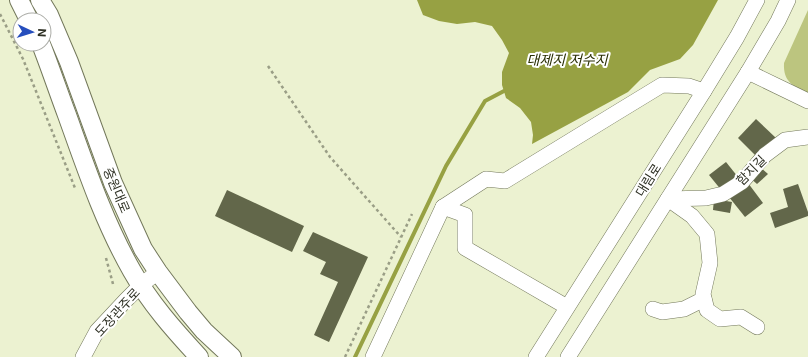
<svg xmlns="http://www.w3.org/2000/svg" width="808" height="357" viewBox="0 0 808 357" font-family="Inter,'Noto Sans KR',sans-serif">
	<rect width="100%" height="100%" fill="#ecf2d1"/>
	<path fill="#bcc57f" d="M808,10V93C793,86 783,82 784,63Z"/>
	<polygon fill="#97a143" points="417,0 718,0 693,45 680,59 650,70 628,92 532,144 533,135 531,122 520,108 506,98 502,85 502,72 509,53 502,40 492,26 475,22 457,24 439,21 423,15"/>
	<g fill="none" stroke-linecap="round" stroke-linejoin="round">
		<polyline stroke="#97a143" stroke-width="4" points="355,357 446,166 485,101 504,91"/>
	</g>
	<g fill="#62674a">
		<polygon points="756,119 776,138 757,157 738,138"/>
		<polygon points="726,162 738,177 722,191 709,175"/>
		<polygon points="759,166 768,174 757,184 749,177"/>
		<polygon points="748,183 763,203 745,217 729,197"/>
		<polygon points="798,184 808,212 808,216 775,228 770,213 788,207 783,189"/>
		<polygon points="227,190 304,226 292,252 215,216"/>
		<polygon points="714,199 732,202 730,213 713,210"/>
		<polygon points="313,232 368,257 329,342 314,335 338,282 320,274 326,262 303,251"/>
	</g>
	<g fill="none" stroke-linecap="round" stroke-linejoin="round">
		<defs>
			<g id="minor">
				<polyline points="748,72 808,101"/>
				<polyline points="668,199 692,216 707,234 710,263 703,294 707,310 720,319 741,317 757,327"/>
				<polyline points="668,199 706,198 723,194 742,182 765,155 785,140 808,137"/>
				<polyline points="443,207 486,179 505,181 616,113 662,85 689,86 704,91"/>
				<polyline points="653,309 662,312 684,309 704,299"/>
				<polyline points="83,357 97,331 125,301 141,285 158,272"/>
				<polyline points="373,357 443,207 465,215 465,248 567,307"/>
				<polyline points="536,357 704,91 737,37 757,0"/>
				<polyline points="568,357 748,72 778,21 788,0"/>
			</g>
			<g id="major">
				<polyline points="19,0 29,20"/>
				<polyline points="40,0 49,15 69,62 113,183 143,249 158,272 188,312 204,331 232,357"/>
				<path d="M41,44C50,67 58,91 67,115C86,168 104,222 132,271C150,303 174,330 199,357"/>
			</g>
		</defs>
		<use href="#minor" stroke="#73785b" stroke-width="16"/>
		<use href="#major" stroke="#73785b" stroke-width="20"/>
		<g stroke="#9a9e86" stroke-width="2.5" stroke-dasharray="3 3" stroke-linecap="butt">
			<polyline points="0,14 23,59 75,188"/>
			<polyline points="268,66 330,157 401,237"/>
			<polyline points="106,258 113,284"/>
			<polyline points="345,357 412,214"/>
		</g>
		<use href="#minor" stroke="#fff" stroke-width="15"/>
		<use href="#major" stroke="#fff" stroke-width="18"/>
	</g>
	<g text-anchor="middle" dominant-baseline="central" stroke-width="4" stroke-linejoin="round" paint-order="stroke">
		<g font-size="13" fill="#2f3125" stroke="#fff">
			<text transform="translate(751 170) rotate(-45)">함지길</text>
			<text transform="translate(648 180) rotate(-58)">대림로</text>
			<text transform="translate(117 190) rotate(67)">중원대로</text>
			<text transform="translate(117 312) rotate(-48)">도장관주로</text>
		</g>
		<g font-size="14" font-style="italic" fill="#2a2e05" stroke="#fff">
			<text x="567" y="59">대제지 저수지</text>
		</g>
	</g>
	<g transform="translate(32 32) rotate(94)"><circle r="19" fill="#ffffff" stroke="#acada8"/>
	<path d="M0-3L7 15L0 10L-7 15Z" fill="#264ebd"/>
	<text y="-6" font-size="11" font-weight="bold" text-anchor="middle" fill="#2f3125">N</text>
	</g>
</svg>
